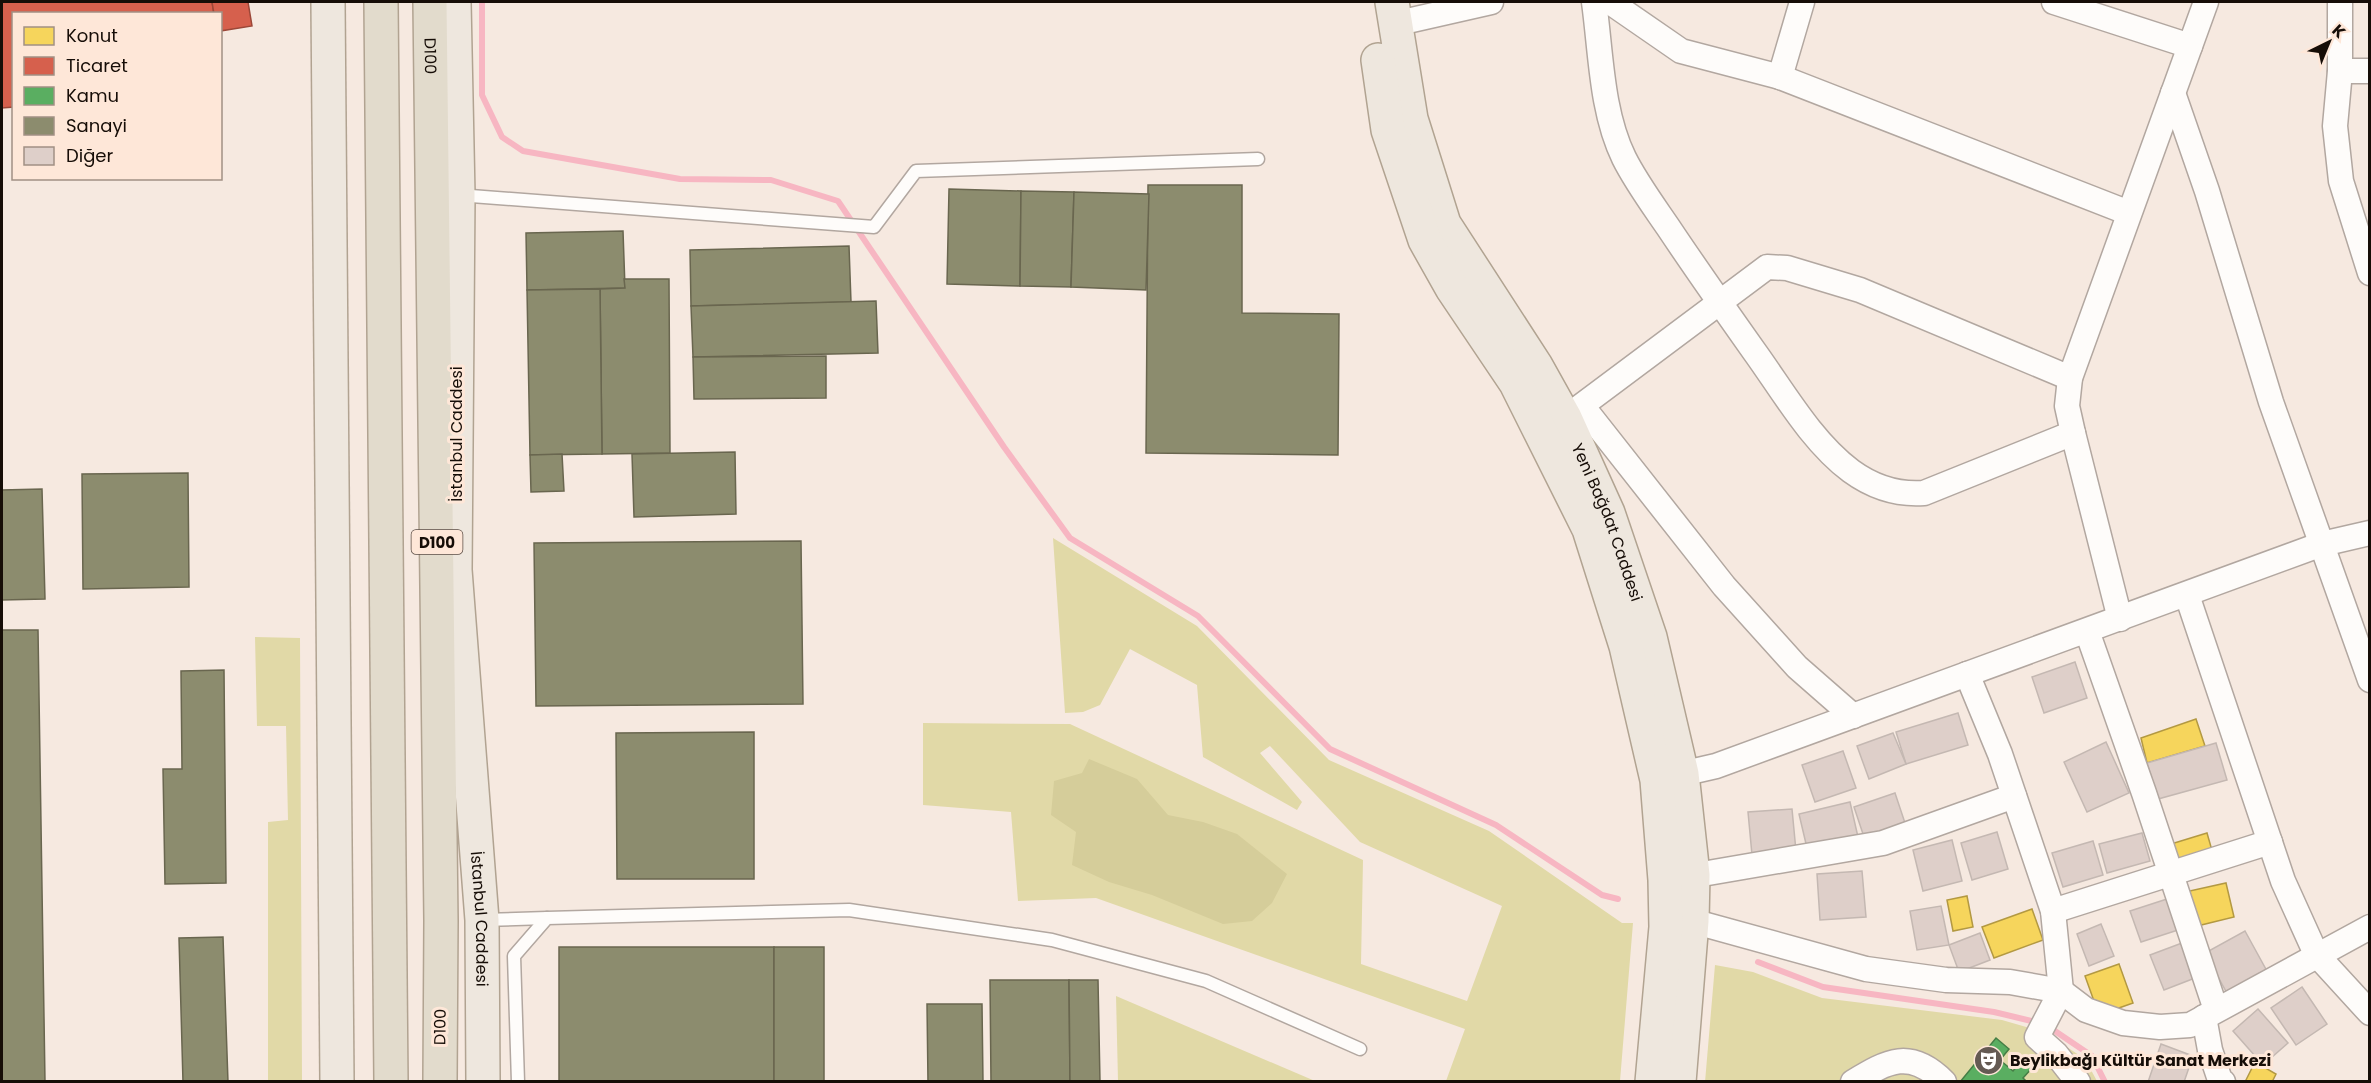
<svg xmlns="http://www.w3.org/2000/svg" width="2371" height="1083" viewBox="0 0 2371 1083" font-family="Poppins,sans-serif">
	<rect width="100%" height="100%" fill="#f6e9e0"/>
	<g fill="#e1d9a7">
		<polygon points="1053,538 1197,626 1329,760 1489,831 1622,923 1633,923 1620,1081 1446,1081 1465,1029 1096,898 1018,901 1011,812 923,805 923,723 1070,724 1363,860 1361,964 1467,1001 1502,906 1360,842 1270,746 1260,753 1302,802 1297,810 1203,757 1197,685 1130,649 1100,705 1083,712 1065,713"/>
		<polygon points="255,637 300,638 302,1081 268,1081 268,822 288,820 286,726 257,726"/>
		<polygon points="1715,965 1753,972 1822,998 2002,1020 2044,1032 2085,1059 2097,1081 1705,1082"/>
		<polygon points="1116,996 1315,1081 1118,1081"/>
	</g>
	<polygon fill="#d5cd9a" points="1089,759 1137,779 1168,815 1203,822 1237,834 1287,874 1272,903 1252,921 1223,924 1152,895 1109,882 1072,865 1076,832 1051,815 1054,781 1082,773"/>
	<g fill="#f6d55c" stroke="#b39942" stroke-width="1.5">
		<polygon points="2196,719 2205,746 2147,763 2141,738"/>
		<polygon points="2207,833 2213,854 2177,865 2171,844"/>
		<polygon points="2226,883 2234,917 2193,927 2185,892"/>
		<polygon points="1967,896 1973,927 1953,931 1947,900"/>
		<polygon points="2032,909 2043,940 1994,958 1982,927"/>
		<polygon points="2119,964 2133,1003 2099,1015 2085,976"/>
		<polygon points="2255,1062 2276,1074 2272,1082 2245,1082"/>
	</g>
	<g fill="#d6604d" stroke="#9c4738" stroke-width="1.5">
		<polygon points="2,2 212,2 214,14 14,14 14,107 2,108"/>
		<polygon points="212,2 248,2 252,26 220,31 220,14 214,14"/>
	</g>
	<polygon fill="#5aae61" stroke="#467e46" stroke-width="1.5" points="1996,1038 2009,1049 2000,1060 2013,1071 2022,1060 2032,1068 2023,1078 2027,1082 1960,1082"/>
	<g fill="#8c8c6e" stroke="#69664f" stroke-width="1.5">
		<polygon points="1148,185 1242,185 1242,313 1339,314 1338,455 1146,453"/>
		<polygon points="949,189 1021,191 1020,286 947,284"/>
		<polygon points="1021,191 1074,192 1071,287 1020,286"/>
		<polygon points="1074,192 1149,194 1146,290 1071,287"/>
		<polygon points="623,231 625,288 527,290 526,233"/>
		<polygon points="849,246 851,302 691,306 690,250"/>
		<polygon points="624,279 669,279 670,453 602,454 600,289 625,288"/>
		<polygon points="600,289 602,454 530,455 527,290"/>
		<polygon points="876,301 878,353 693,357 691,306"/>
		<polygon points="826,356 826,398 694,399 693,357"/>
		<polygon points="735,452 736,514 634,517 632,454"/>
		<polygon points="562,454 564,491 531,492 530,455"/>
		<polygon points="188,473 189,587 83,589 82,474"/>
		<polygon points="42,489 45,599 2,600 2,490"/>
		<polygon points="801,541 803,704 536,706 534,543"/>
		<polygon points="2,630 38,630 45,1082 2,1082"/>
		<polygon points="224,670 226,883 165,884 163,769 182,769 181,671"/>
		<polygon points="754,732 754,879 617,879 616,733"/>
		<polygon points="223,937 228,1082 183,1082 179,938"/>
		<rect x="559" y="947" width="215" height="135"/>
		<rect x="774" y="947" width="50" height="135"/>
		<polygon points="990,980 1069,980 1070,1082 991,1082"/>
		<polygon points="1069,980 1098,980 1100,1082 1070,1082"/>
		<polygon points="927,1004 982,1004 983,1082 928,1082"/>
	</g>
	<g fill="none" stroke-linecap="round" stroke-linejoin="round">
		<g stroke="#f7b6c2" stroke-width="6">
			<polyline points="482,2 482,95 502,137 523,151 680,179 771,180 838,201 1004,447 1070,538 1198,616 1330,749 1496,825 1602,895 1618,899"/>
			<polyline points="1758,962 1823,987 1994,1012 2040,1023"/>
			<polyline points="2049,1027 2092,1056 2105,1082"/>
		</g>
	</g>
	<g fill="#decfc9" stroke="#c4b8b2" stroke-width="1.5">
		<polygon points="2075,662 2087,698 2044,713 2032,677"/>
		<polygon points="1958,713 1968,745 1906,764 1896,732"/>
		<polygon points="1893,733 1906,764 1869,779 1857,746"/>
		<polygon points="2106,742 2129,793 2087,812 2064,762"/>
		<polygon points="2216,743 2227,780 2158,799 2147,763"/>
		<polygon points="1843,751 1856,788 1815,802 1802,765"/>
		<polygon points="1895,793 1906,826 1865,840 1854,807"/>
		<polygon points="1850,802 1858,837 1807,848 1799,814"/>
		<polygon points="1792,809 1796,851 1752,855 1748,812"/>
		<polygon points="1997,832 2008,869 1972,880 1961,843"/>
		<polygon points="2142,833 2150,861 2107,873 2099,844"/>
		<polygon points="1952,840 1962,881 1923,891 1913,850"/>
		<polygon points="2093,841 2103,875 2063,887 2052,853"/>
		<polygon points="1862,871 1866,917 1820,920 1817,874"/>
		<polygon points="2167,899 2178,930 2141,942 2130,911"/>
		<polygon points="1941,906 1949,945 1917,950 1910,911"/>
		<polygon points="2101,924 2114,956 2089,966 2077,934"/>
		<polygon points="2245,931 2268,973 2228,995 2205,953"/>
		<polygon points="1980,933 1990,960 1959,972 1949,945"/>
		<polygon points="2182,943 2195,978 2164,990 2150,955"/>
		<polygon points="2302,987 2327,1024 2296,1045 2271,1008"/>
		<polygon points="2258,1009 2288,1043 2263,1065 2233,1031"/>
		<polygon points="2161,1044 2193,1056 2184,1082 2148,1082"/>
	</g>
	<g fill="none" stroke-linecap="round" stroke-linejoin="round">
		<defs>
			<g id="lane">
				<polyline points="458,195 874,227 916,171 1258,159"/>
				<polyline points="482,920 547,918"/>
				<polyline points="518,1082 514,956 547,918 849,910 1052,940 1206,981 1360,1049"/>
			</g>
			<g id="street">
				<path d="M1594,2C1601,52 1601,111 1624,158C1636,182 1653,205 1668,227C1696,269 1725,310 1754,351C1783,391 1811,441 1851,471C1873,487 1897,495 1924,493L2073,433"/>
				<polyline points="1610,2 1681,51 1780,77 2129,213"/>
				<polyline points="2054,2 2190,46"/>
				<polyline points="2340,2 2340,71 2335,126 2341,181 2370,273"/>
				<polyline points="1394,24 1491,2"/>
				<polyline points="2340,71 2370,71"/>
				<polyline points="1780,77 1802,2"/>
				<polyline points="2173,93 2207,191 2271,402 2370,680"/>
				<polyline points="1583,407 1724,586 1797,667 1853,716"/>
				<polyline points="1565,418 1767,267 1787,268 1860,290 2070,378"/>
				<polyline points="2187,595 2283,881 2316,954 2370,1013"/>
				<polyline points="2120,619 2073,433 2067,406 2070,378 2206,2"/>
				<polyline points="2087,631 2144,793 2216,1010"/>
				<polyline points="1967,674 2000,754 2053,911 2061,991 2037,1037 2056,1054 2078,1082"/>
				<polyline points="1668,777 1716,766 2322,544 2370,533"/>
				<polyline points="1679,878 1883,843 2014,796"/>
				<polyline points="2053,911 2270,842"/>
				<polyline points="1692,921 1866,969 1946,980 2010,982 2061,991 2086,1010 2123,1023 2160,1027 2190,1025 2370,927"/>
				<polyline points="2204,1017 2210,1050 2220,1080 2223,1082"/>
				<path d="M1853,1082C1888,1061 1910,1048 1944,1082"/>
			</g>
			<g id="primary">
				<polyline points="328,2 337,1082"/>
				<path id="s1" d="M454,2L458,195L455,570L482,920L483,1082"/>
				<path id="s2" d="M1392,2L1411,119L1444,224L1536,366L1565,418L1608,513L1650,637L1682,774L1693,875L1692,921L1679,1082"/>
				<polyline points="1378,60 1388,130 1425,240 1452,288 1516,383 1589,529 1626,646 1657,780 1665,880 1666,927 1652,1082"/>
			</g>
			<g id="highway">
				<polyline points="381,2 391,1082"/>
				<path id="s3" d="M430,2L441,921L440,1082"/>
			</g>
		</defs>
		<use href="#lane" stroke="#b2a7a0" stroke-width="15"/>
		<use href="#street" stroke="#b2a7a0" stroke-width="27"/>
		<use href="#primary" stroke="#b1a391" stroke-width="36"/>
		<use href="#highway" stroke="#b1a391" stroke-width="36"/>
		<use href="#lane" stroke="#fefcfa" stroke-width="12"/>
		<use href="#street" stroke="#fefcfa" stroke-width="24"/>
		<use href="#primary" stroke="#eee7de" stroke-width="33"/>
		<use href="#highway" stroke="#e2dbcc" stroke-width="33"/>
	</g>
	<defs>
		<symbol id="theatre-disc" viewBox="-11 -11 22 22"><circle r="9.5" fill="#645a53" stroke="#fee7d8"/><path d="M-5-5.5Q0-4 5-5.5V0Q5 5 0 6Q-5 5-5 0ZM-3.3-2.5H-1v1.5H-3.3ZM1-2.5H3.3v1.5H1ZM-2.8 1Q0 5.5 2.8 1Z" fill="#fff"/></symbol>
	</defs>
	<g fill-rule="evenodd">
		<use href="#theatre-disc" x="1972" y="1044" width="33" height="33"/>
	</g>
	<g text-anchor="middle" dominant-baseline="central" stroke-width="6" stroke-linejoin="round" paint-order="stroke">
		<rect fill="#fee7d8" stroke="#5c4e46" stroke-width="1.5" x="411.5" y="530" width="51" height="24" rx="4.5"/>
		<g font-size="15" font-weight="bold" fill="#160d07">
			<text x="437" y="542">D100</text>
		</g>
		<g font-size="16" fill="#160d07" stroke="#fee7d8">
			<text stroke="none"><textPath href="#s3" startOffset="54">D100</textPath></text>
			<text transform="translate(456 434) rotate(-90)">İstanbul Caddesi</text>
			<text stroke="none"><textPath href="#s2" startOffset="570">Yeni Bağdat Caddesi</textPath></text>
			<text stroke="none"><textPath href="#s1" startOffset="918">İstanbul Caddesi</textPath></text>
			<text transform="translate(440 1027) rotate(-89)">D100</text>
		</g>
		<g font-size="16" font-weight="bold" fill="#160d07" stroke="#fee7d8" text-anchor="start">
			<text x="2010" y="1060">Beylikbağı Kültür Sanat Merkezi</text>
		</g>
	</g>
	<rect width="2371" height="1083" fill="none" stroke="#160d07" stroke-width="6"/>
	<rect x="12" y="12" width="210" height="168" fill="#fee7d8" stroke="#a19084" stroke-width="1.5"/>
	<rect x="24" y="27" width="30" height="18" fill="#f6d55c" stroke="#a19084" stroke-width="1.5"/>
	<text x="66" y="42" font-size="18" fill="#160d07">Konut</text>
	<rect x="24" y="57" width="30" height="18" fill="#d6604d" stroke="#a19084" stroke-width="1.5"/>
	<text x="66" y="72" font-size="18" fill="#160d07">Ticaret</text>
	<rect x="24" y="87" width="30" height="18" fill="#5aae61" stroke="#a19084" stroke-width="1.5"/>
	<text x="66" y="102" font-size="18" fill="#160d07">Kamu</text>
	<rect x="24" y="117" width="30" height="18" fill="#8c8c6e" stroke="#a19084" stroke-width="1.5"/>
	<text x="66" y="132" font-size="18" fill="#160d07">Sanayi</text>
	<rect x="24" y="147" width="30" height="18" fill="#decfc9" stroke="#a19084" stroke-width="1.5"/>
	<text x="66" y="162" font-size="18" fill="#160d07">Diğer</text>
	<g transform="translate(2329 42) rotate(43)" stroke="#fee7d8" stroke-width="4.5" paint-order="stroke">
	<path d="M0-4.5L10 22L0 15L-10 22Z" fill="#160d07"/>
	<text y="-9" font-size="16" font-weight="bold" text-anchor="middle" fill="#160d07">K</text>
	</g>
</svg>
